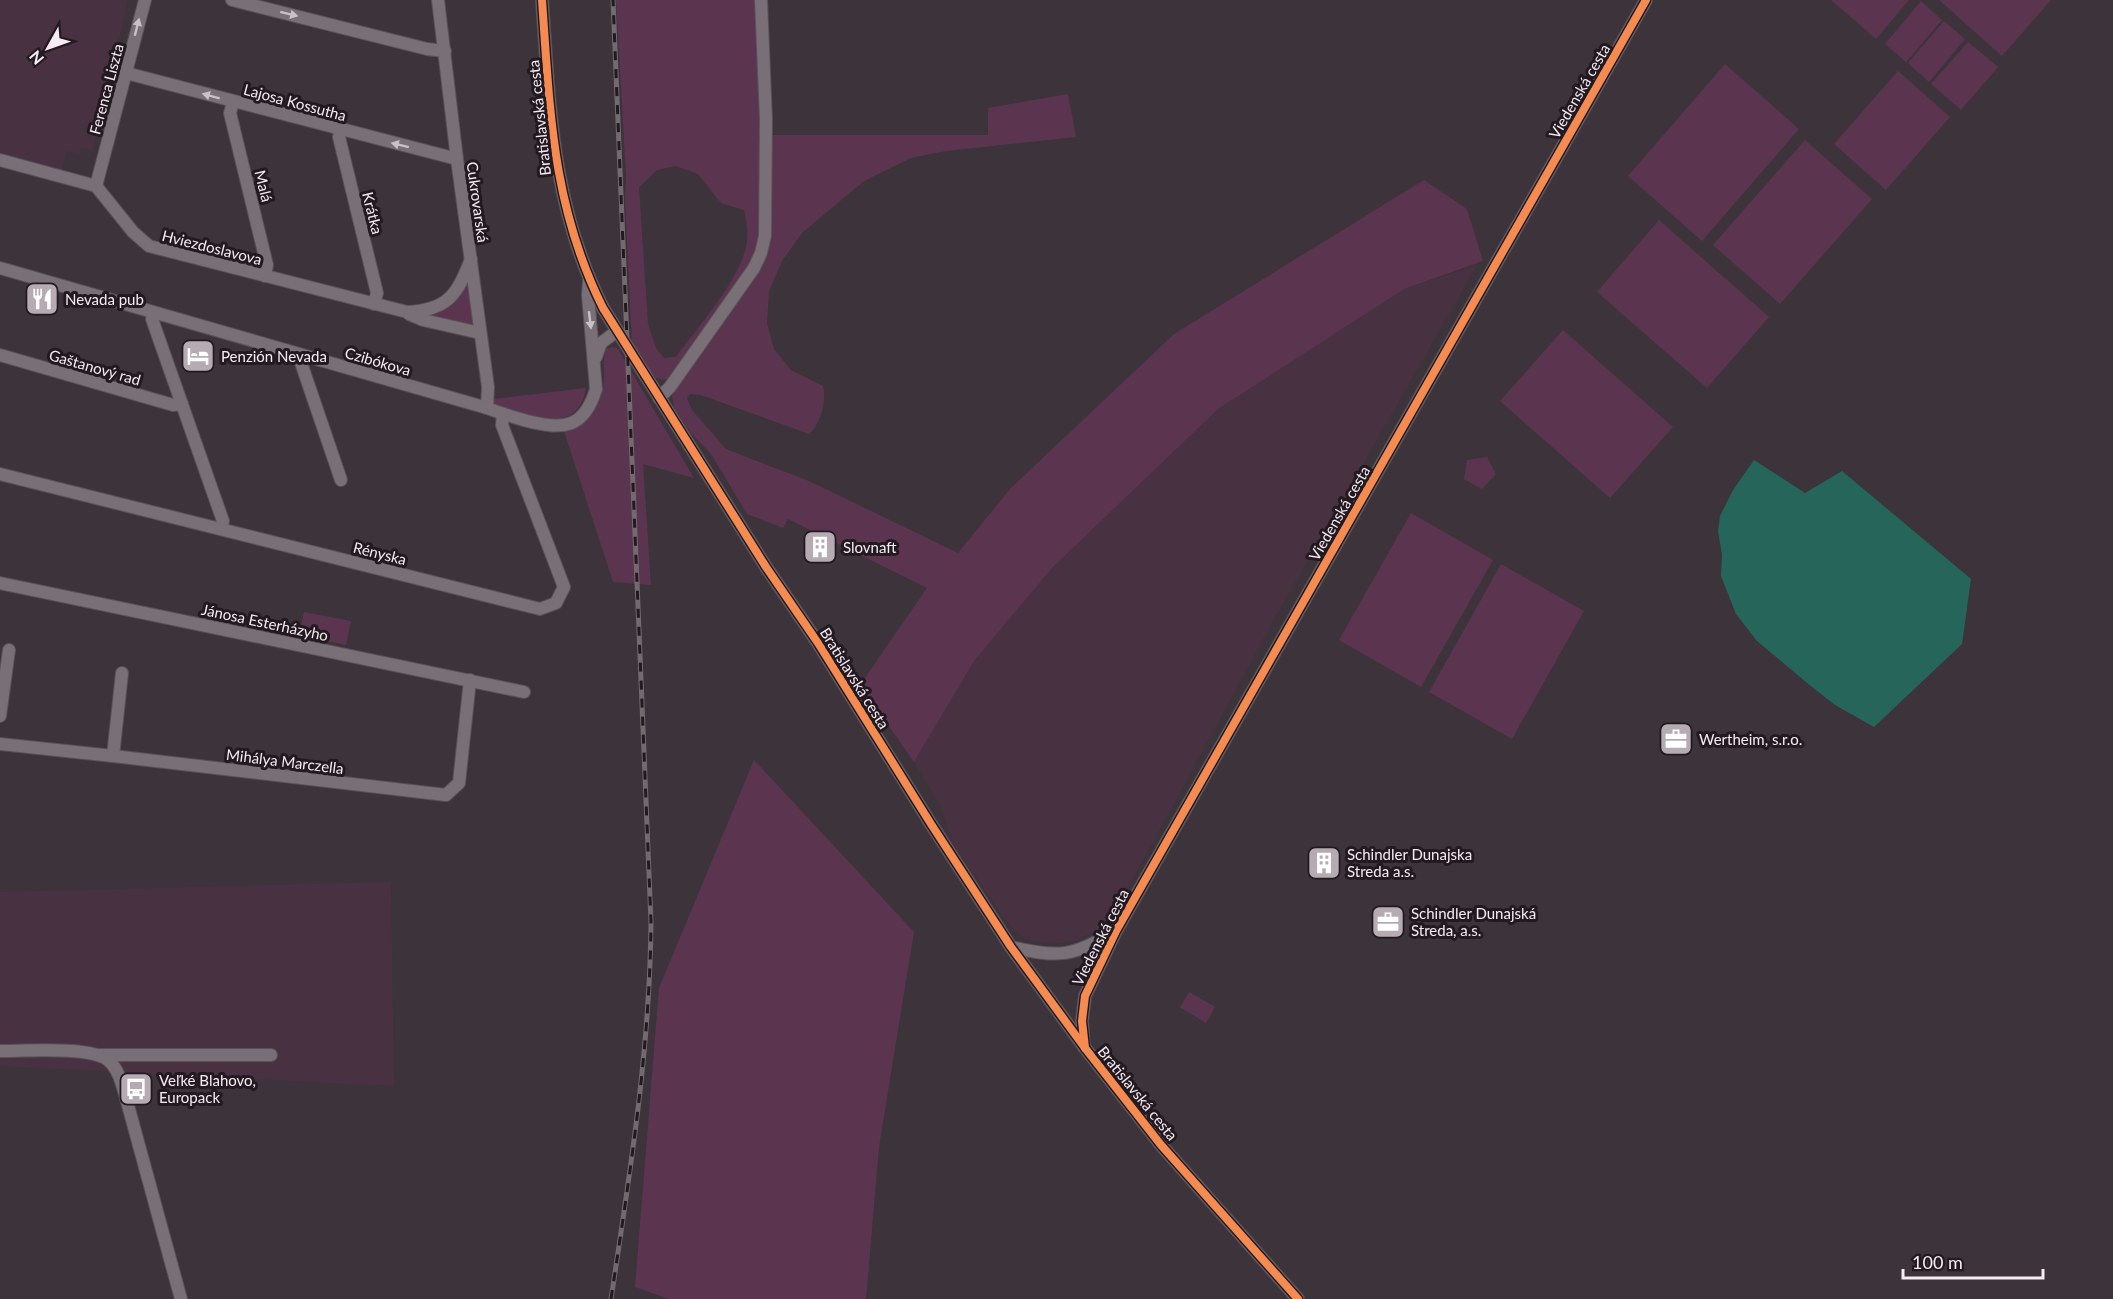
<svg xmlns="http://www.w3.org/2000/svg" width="2113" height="1299" viewBox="0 0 2113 1299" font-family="Lato,sans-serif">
	<rect width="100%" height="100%" fill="#3d333a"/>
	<g fill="#483242">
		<polygon points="0,0 128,0 93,151 82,148 80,154 66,151 62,170 0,153"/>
		<polygon points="1477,265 1268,630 1113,916 1097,930 1075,941 1054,944 1034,942 1018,933 1003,917 953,844 939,803 914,762 974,661 1052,568 1218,409 1404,289"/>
		<polygon points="391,882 394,1086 0,1066 0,892"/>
	</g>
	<g fill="#5b3550" fill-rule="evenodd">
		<path d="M616,0H758L761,189L759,244L749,266L671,378L663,380L653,377L632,343L625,200L626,175ZM676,166L698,174L721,203L744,210C747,222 749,239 745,251C733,289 699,325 676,357L664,358L656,348L648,324L639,187L657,170Z"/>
		<polygon points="1831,0 1909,0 1876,39"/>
		<polygon points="1939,0 2051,0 2002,56"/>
		<polygon points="1921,1 1942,20 1906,62 1885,44"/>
		<polygon points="1944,21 1965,39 1929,82 1908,63"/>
		<polygon points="1968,42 1998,67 1961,110 1931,84"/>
		<polygon points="1725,64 1799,129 1702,241 1628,176"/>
		<polygon points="1898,71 1950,117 1886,190 1834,144"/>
		<path d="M1068,94L1076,137L946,151L911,158L864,181L802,233L782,261L769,291L767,323L774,349L791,370L823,386C827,400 821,424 809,434L701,395L690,394L687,398L692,410L726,449L809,481L958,553L1010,489L1174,334L1424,180L1467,209L1483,261L1404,289L1218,409L1052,568L974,661L914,762L860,685L927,588L788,519L783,528L747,514L711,454L690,432L674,408L672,393L756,273L770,135H988V108Z"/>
		<polygon points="1805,140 1872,199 1780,304 1713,245"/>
		<polygon points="1659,220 1769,317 1707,388 1597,292"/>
		<polygon points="470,272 476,322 471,326 427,317 427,315"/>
		<polygon points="1563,330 1673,427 1610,498 1500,401"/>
		<path d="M613,347L618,349L694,478L643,464L651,585L613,582L564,431C578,419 599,407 603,388C606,374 601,364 606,349Z"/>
		<path d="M586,388C579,426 551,422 521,413C512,410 502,409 494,404L493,399Z"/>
		<polygon points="1487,457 1496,474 1482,489 1464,479 1467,460"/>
		<polygon points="1411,513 1493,560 1421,687 1339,640"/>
		<polygon points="1501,564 1584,611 1512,739 1429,692"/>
		<polygon points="304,612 351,621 346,645 299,635"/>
		<polygon points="754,760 914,932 879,1147 866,1299 669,1299 635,1287 659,988"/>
		<polygon points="1189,992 1215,1007 1206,1023 1180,1007"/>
	</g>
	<polygon fill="#26655a" points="1754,460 1805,493 1842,471 1971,579 1962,644 1874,727 1835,705 1812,687 1757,641 1736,614 1721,576 1722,555 1718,531 1720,516 1733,490"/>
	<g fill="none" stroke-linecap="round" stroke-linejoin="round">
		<defs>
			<g id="minor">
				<polyline points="232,0 427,49 445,51"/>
				<polyline points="438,0 457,159 488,387 487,408"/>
				<path d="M542,0C550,111 552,206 603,308L766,567L818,643L931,824L1011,947L1085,1048L1161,1145L1298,1299"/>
				<polyline points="126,73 457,159"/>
				<polyline points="233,102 230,113 267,265 265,276"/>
				<polyline points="340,130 339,137 377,293 374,304"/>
				<path d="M0,160L96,186L133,232L149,246L407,312C448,310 457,295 471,259"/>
				<polyline points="96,186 145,0"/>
				<path d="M0,268L487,408C500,413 513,417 527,421C563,430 584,429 596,389L588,295L589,281"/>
				<polyline points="153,312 152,319 223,521 221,528"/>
				<polyline points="409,314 423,320 480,333"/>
				<polyline points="298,354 341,480"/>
				<polyline points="0,355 173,405 182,404"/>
				<polyline points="596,357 601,343 617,331"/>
				<polyline points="659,398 670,387 754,268 761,253 765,236 766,120 761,0"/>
				<polyline points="0,474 540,609 556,603 564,587 502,425 503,414"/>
				<polyline points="0,583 524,692"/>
				<polyline points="0,716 9,650"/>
				<polyline points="0,744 113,756 446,795 459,783 470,680"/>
				<polyline points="113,756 122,673"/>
				<path d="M1011,947C1058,958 1074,957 1115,931"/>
				<polyline points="1084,1047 1082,1021 1085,996 1116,931 1646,0"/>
				<path d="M0,1051C24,1051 90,1046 108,1060C119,1069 122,1085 126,1098L181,1299"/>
				<polyline points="100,1055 271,1055"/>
			</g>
		</defs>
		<use href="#minor" stroke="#5a5158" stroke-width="14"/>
		<use href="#minor" stroke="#787076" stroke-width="12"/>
		<defs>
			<path id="rail" d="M611,1299C630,1173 650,1049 651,922L613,0"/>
		</defs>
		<use href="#rail" stroke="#736a70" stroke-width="5"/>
		<use href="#rail" stroke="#221a20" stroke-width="3" stroke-dasharray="9" stroke-linecap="butt"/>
		<defs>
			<g id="cycleway">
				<path d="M542,0C550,111 552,206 603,308L766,567L818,643L931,824L1011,947L1085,1048L1161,1145L1298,1299"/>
				<polyline points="1085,1048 1082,1021 1085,996 1116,931 1646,0"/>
			</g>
		</defs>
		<use href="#cycleway" stroke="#221a20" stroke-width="11"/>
		<use href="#cycleway" stroke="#f68b52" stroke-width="8"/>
	</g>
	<defs><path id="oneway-solid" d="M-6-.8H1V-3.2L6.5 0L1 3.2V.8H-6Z" transform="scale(1.5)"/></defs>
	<g fill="#cbc0c7">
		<use href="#oneway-solid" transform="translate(289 14) rotate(14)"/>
		<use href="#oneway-solid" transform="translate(137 27) rotate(-76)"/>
		<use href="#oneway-solid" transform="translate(211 96) rotate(-165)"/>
		<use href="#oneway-solid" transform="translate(400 145) rotate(-166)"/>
		<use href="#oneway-solid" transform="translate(590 320) rotate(83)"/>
	</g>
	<defs>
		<symbol id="restaurant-square" viewBox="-11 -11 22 22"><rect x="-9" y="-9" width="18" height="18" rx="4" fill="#b6abb2" stroke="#221a20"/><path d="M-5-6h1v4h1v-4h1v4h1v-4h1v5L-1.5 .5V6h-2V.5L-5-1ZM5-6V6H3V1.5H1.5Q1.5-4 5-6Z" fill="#fff"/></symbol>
		<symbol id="hotel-square" viewBox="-11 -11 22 22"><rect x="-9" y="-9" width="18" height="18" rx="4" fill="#b6abb2" stroke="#221a20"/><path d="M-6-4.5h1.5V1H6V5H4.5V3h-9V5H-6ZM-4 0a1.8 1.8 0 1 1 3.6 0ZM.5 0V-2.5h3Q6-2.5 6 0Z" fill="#fff"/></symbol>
		<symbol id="building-square" viewBox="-11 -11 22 22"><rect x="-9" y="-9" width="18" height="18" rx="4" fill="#b6abb2" stroke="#221a20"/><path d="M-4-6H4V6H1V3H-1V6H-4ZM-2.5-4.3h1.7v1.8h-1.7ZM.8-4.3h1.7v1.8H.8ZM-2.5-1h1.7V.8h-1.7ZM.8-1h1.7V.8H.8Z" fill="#fff"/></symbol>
		<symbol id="office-square" viewBox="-11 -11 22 22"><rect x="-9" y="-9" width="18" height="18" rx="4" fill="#b6abb2" stroke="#221a20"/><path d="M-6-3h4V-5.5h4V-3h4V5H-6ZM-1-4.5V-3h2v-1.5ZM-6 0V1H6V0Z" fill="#fff"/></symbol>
		<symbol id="bus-square" viewBox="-11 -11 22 22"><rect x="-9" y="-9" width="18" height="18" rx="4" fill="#b6abb2" stroke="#221a20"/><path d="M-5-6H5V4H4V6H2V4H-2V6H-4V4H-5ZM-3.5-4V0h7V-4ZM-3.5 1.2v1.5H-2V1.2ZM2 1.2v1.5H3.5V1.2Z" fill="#fff"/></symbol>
	</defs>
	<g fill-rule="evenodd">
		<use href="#restaurant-square" x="23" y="280" width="38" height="38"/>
		<use href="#hotel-square" x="179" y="337" width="38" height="38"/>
		<use href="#building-square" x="801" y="528" width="38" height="38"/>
		<use href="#office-square" x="1657" y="720" width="38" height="38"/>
		<use href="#building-square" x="1305" y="844" width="38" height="38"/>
		<use href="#office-square" x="1369" y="903" width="38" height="38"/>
		<use href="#bus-square" x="117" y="1070" width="38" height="38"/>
	</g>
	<g text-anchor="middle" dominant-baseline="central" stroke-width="6" stroke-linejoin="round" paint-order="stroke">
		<g font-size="15" fill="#f7ebf3" stroke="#221a20">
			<text transform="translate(106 89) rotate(-75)">Ferenca Liszta</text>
			<text transform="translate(1579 91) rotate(-60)">Viedenská cesta</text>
			<text transform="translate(295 102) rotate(15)">Lajosa Kossutha</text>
			<text transform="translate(539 118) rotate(-96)">Bratislavská cesta</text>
			<text transform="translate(264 186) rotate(76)">Malá</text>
			<text transform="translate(478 202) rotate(82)">Cukrovarská</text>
			<text transform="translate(373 213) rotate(76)">Krátka</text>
			<text transform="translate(212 247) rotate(14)">Hviezdoslavova</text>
			<text transform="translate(378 361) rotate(16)">Czibókova</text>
			<text transform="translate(95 367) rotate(16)">Gaštanový rad</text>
			<text transform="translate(1339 513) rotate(-60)">Viedenská cesta</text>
			<text transform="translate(380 553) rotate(14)">Rényska</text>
			<text transform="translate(265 622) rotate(12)">Jánosa Esterházyho</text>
			<text transform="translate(855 678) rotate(58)">Bratislavská cesta</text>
			<text transform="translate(285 761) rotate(7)">Mihálya Marczella</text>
			<text transform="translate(1100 937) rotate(-63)">Viedenská cesta</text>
			<text transform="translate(1138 1093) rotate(51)">Bratislavská cesta</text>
		</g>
		<g font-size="15" fill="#f7ebf3" stroke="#221a20" text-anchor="start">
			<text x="65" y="299">Nevada pub</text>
			<text x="221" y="356">Penzión Nevada</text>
			<text x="843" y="547">Slovnaft</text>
			<text x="1699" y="739">Wertheim, s.r.o.</text>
			<text x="1347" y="854">Schindler Dunajska<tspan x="1347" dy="17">Streda a.s.</tspan></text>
			<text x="1411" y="913">Schindler Dunajská<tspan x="1411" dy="17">Streda, a.s.</tspan></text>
			<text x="159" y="1080">Veľké Blahovo,<tspan x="159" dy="17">Europack</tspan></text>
		</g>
	</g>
	<g transform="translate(48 48) rotate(230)" stroke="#221a20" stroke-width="4.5" paint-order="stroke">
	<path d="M0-4.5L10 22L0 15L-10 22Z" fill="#f7ebf3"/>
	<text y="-9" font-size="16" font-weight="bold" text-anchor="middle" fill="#f7ebf3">N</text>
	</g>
	<path d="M1903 1269v9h140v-9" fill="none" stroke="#f7ebf3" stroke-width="3"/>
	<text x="1912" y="1269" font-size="18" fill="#f7ebf3" stroke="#221a20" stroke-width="4.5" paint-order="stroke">100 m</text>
</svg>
